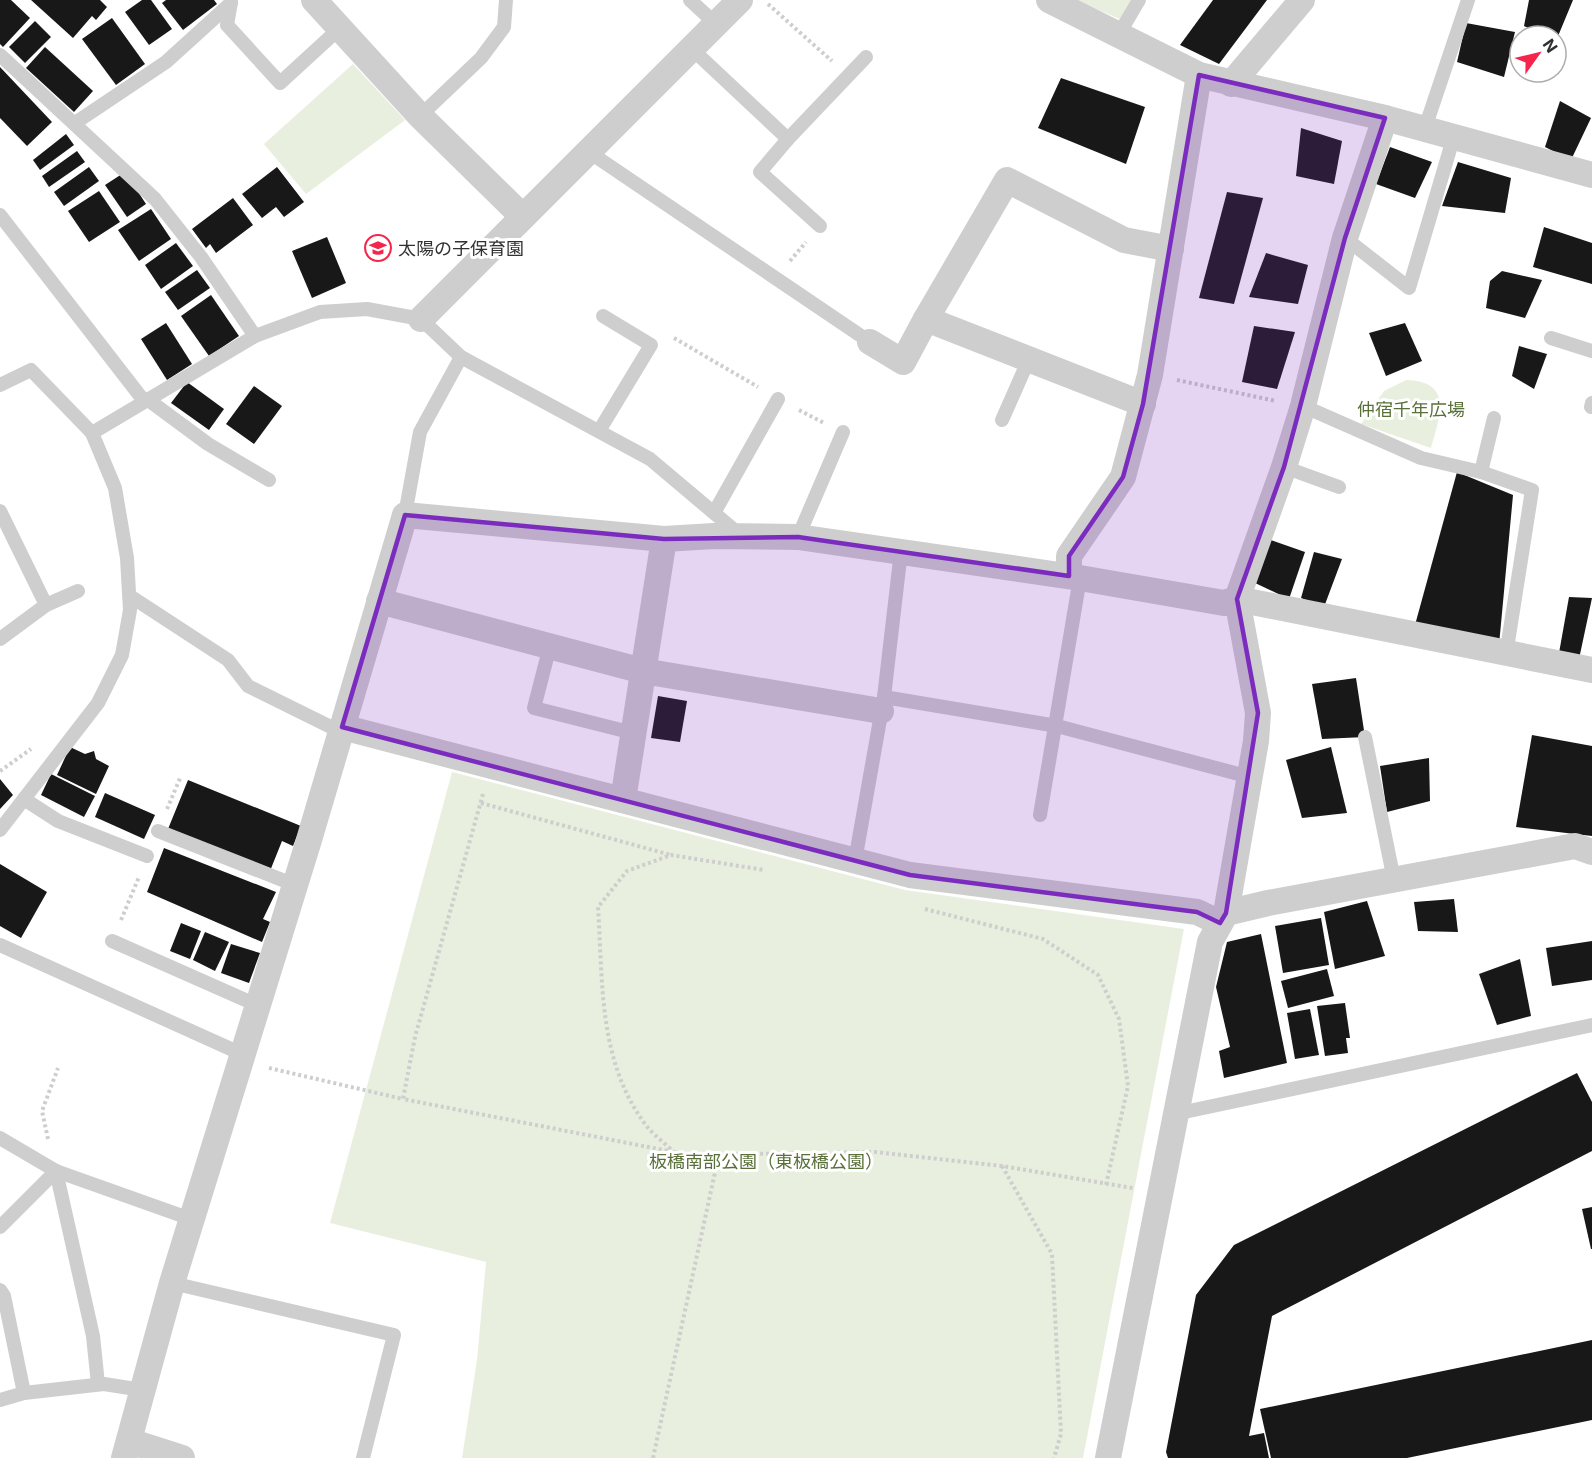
<svg xmlns="http://www.w3.org/2000/svg" width="1592" height="1458" viewBox="0 0 1592 1458" font-family="Inter,'Noto Sans JP',sans-serif">
	<rect width="100%" height="100%" fill="#fff"/>
	<g fill="#e9efde">
		<polygon points="1075,0 1133,0 1122,20"/>
		<polygon points="353,64 405,120 306,194 264,144"/>
		<path d="M1406,380C1454,381 1440,417 1431,448L1361,424L1384,391Z"/>
		<polygon points="452,772 905,890 1184,929 1083,1458 462,1458 477,1360 486,1262 330,1223"/>
	</g>
	<g fill="#181818">
		<polygon points="0,0 11,0 30,18 3,47 0,44"/>
		<polygon points="31,0 100,0 107,7 96,20 92,16 73,38"/>
		<polygon points="142,0 151,0 172,29 149,45 125,12"/>
		<polygon points="166,0 214,0 217,4 183,30 162,3"/>
		<polygon points="1213,0 1267,0 1219,64 1180,45"/>
		<polygon points="1529,0 1573,0 1556,41 1556,36 1545,36 1524,26"/>
		<polygon points="112,18 145,64 116,85 82,39"/>
		<polygon points="35,21 51,37 25,63 9,47"/>
		<polygon points="1466,23 1515,32 1504,77 1457,62"/>
		<polygon points="45,47 93,91 74,112 26,68"/>
		<polygon points="0,67 52,122 27,146 0,118"/>
		<polygon points="1061,78 1145,107 1126,164 1038,128"/>
		<polygon points="1560,101 1591,118 1571,160 1545,147"/>
		<polygon points="1301,128 1342,141 1334,184 1296,176"/>
		<polygon points="66,134 74,145 40,170 33,160"/>
		<polygon points="1390,147 1432,162 1415,198 1376,184"/>
		<polygon points="77,151 85,162 49,187 42,176"/>
		<polygon points="1458,162 1511,178 1505,213 1442,206"/>
		<polygon points="89,167 99,181 64,206 54,192"/>
		<polygon points="277,167 304,202 284,217 276,207 262,218 242,194"/>
		<polygon points="125,172 146,204 127,217 105,185"/>
		<polygon points="99,191 120,222 89,242 68,211"/>
		<polygon points="1227,192 1263,198 1234,304 1199,298"/>
		<polygon points="233,198 253,225 216,253 210,244 206,248 192,229"/>
		<polygon points="151,209 171,239 139,261 118,230"/>
		<polygon points="1544,227 1592,243 1592,284 1533,267"/>
		<polygon points="327,237 346,283 312,298 292,251"/>
		<polygon points="176,243 193,266 161,289 145,265"/>
		<polygon points="1266,253 1308,265 1298,304 1249,297"/>
		<polygon points="197,270 210,288 178,310 165,292"/>
		<polygon points="1502,271 1542,280 1525,318 1486,308 1490,281"/>
		<polygon points="211,295 239,336 209,356 181,316"/>
		<polygon points="166,323 192,364 167,380 141,339"/>
		<polygon points="1405,323 1422,361 1386,376 1369,333"/>
		<polygon points="1254,326 1295,332 1277,389 1242,382"/>
		<polygon points="1519,346 1547,354 1534,389 1512,376"/>
		<polygon points="187,382 224,409 209,430 171,403"/>
		<polygon points="254,386 282,406 254,444 226,424"/>
		<polygon points="1457,472 1513,495 1499,645 1415,625"/>
		<polygon points="1268,539 1305,552 1289,599 1253,582"/>
		<polygon points="1314,552 1342,559 1324,607 1301,598"/>
		<polygon points="1569,597 1592,598 1579,659 1559,653"/>
		<polygon points="1356,678 1365,737 1322,739 1312,684"/>
		<polygon points="658,696 687,701 680,742 651,738"/>
		<polygon points="1532,735 1592,746 1592,836 1516,827"/>
		<polygon points="70,747 85,754 94,751 96,759 109,766 96,794 57,775"/>
		<polygon points="1331,747 1347,813 1302,818 1286,760"/>
		<polygon points="1429,758 1430,801 1387,812 1380,766"/>
		<polygon points="51,774 95,796 84,817 41,795"/>
		<polygon points="0,779 13,795 0,809"/>
		<polygon points="188,780 301,826 293,846 282,841 270,871 168,829"/>
		<polygon points="105,793 155,815 144,839 95,817"/>
		<polygon points="164,848 276,892 263,919 270,922 262,942 147,892"/>
		<polygon points="0,864 47,892 21,938 0,926"/>
		<polygon points="1454,899 1458,932 1418,931 1414,902"/>
		<polygon points="1367,901 1385,956 1335,969 1324,912"/>
		<polygon points="1321,918 1329,965 1283,973 1275,926"/>
		<polygon points="181,923 201,931 190,959 170,951"/>
		<polygon points="205,932 229,942 215,971 193,960"/>
		<polygon points="1261,934 1287,1063 1224,1078 1219,1051 1230,1047 1216,987 1227,942"/>
		<polygon points="1592,941 1592,980 1552,986 1546,948"/>
		<polygon points="231,944 260,953 249,983 221,973"/>
		<polygon points="1520,959 1531,1016 1497,1025 1479,974"/>
		<polygon points="1327,969 1334,996 1288,1008 1281,981"/>
		<polygon points="1345,1003 1350,1038 1346,1038 1348,1053 1325,1056 1317,1006"/>
		<polygon points="1310,1009 1319,1055 1295,1059 1287,1013"/>
		<polygon points="1577,1073 1592,1102 1592,1151 1272,1316 1249,1436 1264,1433 1269,1458 1168,1458 1166,1452 1196,1295 1234,1245"/>
		<polygon points="1592,1207 1592,1249 1591,1249 1582,1209"/>
		<polygon points="1592,1340 1592,1420 1407,1458 1271,1458 1260,1409"/>
	</g>
	<g fill="none" stroke-linecap="round" stroke-linejoin="round">
		<g stroke="#cecece" stroke-width="4" stroke-dasharray="3 3" stroke-linecap="butt">
			<polyline points="768,4 832,61"/>
			<polyline points="790,261 806,242"/>
			<polyline points="674,338 758,387"/>
			<polyline points="1177,380 1276,401"/>
			<polyline points="799,410 824,423"/>
			<polyline points="0,771 31,749"/>
			<polyline points="483,794 415,1037 403,1099 689,1155 875,1152 1002,1166 1133,1188"/>
			<polyline points="481,803 671,855"/>
			<polyline points="167,809 181,776"/>
			<polyline points="925,909 1043,939 1098,975 1119,1019 1128,1086 1106,1185"/>
			<polyline points="121,920 139,877"/>
			<polyline points="269,1068 403,1099"/>
			<polyline points="48,1139 42,1111 58,1068"/>
			<path d="M675,1153C666,1144 653,1135 645,1124C598,1060 603,983 598,907L627,871L671,855L764,870"/>
			<polyline points="1002,1166 1052,1254 1061,1434 1054,1458"/>
			<polyline points="653,1458 719,1154"/>
		</g>
		<g stroke="#cecece" stroke-width="14">
			<polyline points="690,0 716,24"/>
			<polyline points="231,2 227,25 280,83 340,28"/>
			<polyline points="1119,34 1139,0"/>
			<polyline points="692,49 788,139 866,57"/>
			<polyline points="0,55 155,199 201,257 255,336"/>
			<polyline points="420,116 481,58 504,27 506,0"/>
			<polyline points="75,123 166,62 231,3"/>
			<polyline points="1424,131 1468,0"/>
			<polyline points="788,139 760,172 820,226"/>
			<polyline points="589,152 870,342"/>
			<polyline points="0,215 144,401"/>
			<polyline points="1345,238 1409,288 1453,139"/>
			<polyline points="1551,338 1592,351"/>
			<polyline points="0,385 31,370 92,433 115,488 127,558 130,610 122,655 98,703 0,830"/>
			<polyline points="147,399 208,444 269,480"/>
			<polyline points="1303,406 1421,458 1481,472 1532,490 1506,655"/>
			<polyline points="1591,407 1592,403"/>
			<polyline points="1002,420 1029,359"/>
			<polyline points="599,431 651,345 603,316"/>
			<polyline points="92,433 255,336 320,312 367,309 421,319 461,357 650,459 739,534"/>
			<polyline points="1284,467 1339,487"/>
			<polyline points="1481,472 1494,418"/>
			<polyline points="0,511 46,605"/>
			<polyline points="714,513 778,399"/>
			<polyline points="405,515 420,432 461,357"/>
			<polyline points="798,537 843,432"/>
			<polyline points="130,596 228,660 248,686 341,732"/>
			<polyline points="0,639 46,605 78,591"/>
			<polyline points="550,646 534,708 633,733"/>
			<polyline points="884,697 1057,726 1250,777"/>
			<polyline points="1365,737 1394,880"/>
			<polyline points="24,799 58,821 147,856"/>
			<polyline points="1040,815 1080,578"/>
			<polyline points="158,831 295,885"/>
			<polyline points="855,861 884,697 901,551"/>
			<polyline points="112,941 257,1005"/>
			<polyline points="0,945 242,1054"/>
			<polyline points="1175,1114 1592,1025"/>
			<polyline points="0,1138 56,1171 191,1219"/>
			<polyline points="56,1171 93,1336 98,1384"/>
			<polyline points="0,1227 56,1171"/>
			<polyline points="172,1283 394,1335 363,1458"/>
			<polyline points="0,1290 4,1296 24,1393 0,1400"/>
			<polyline points="24,1393 104,1384 142,1390"/>
		</g>
		<g stroke="#cecece" stroke-width="26">
			<polyline points="314,0 420,116 523,217"/>
			<polyline points="1049,0 1199,75 1385,118 1592,175"/>
			<polyline points="1231,84 1302,0"/>
			<polyline points="421,319 740,0"/>
			<polyline points="870,342 903,362 926,319"/>
			<polyline points="1143,404 926,319 1007,180 1124,240 1171,249"/>
			<polyline points="1069,576 1069,556 1123,477 1150,375 1199,75"/>
			<polyline points="379,601 643,671 881,711"/>
			<polyline points="342,727 910,875 1197,912 1220,923"/>
			<polyline points="623,800 664,539"/>
			<polyline points="1226,913 1256,741 1258,713 1237,599 1284,467 1303,406 1345,238 1385,118"/>
			<polyline points="129,1441 182,1458"/>
			<polyline points="124,1458 172,1283 309,840 405,515 664,539 714,536 798,537 1080,578 1224,603 1237,599 1592,670"/>
			<polyline points="1108,1458 1210,942 1226,913 1268,903 1575,846 1592,852"/>
		</g>
	</g>
	<path fill="#7b2cbf" fill-opacity="0.2" stroke="#7b2cbf" stroke-width="4.5" stroke-linejoin="round" d="M1199,75L1385,118L1345,238L1284,467L1237,599L1258,713L1226,913L1220,923L1197,912L910,875L342,727L405,515L664,539L798,537L1069,576V556L1123,477L1143,404Z"/>
	<defs>
		<symbol id="school-ring" viewBox="-11 -11 22 22"><circle r="9.5" fill="#fff" stroke="#f5254b" stroke-width="1.5"/><path d="M0-5L7-2L0 1L-7-2ZM-4 1L0 2.5L4 1V4Q0 6-4 4Z" fill="#f5254b"/></symbol>
	</defs>
	<g fill-rule="evenodd">
		<use href="#school-ring" x="363" y="233" width="30" height="30"/>
	</g>
	<g text-anchor="middle" dominant-baseline="central" stroke-width="6" stroke-linejoin="round" paint-order="stroke">
		<g font-size="18" fill="#313131" stroke="#fff" text-anchor="start">
			<text x="398" y="248">太陽の子保育園</text>
		</g>
		<g font-size="18" fill="#597139" stroke="#fff">
			<text x="1411" y="409">仲宿千年広場</text>
			<text x="766" y="1161">板橋南部公園（東板橋公園）</text>
		</g>
	</g>
	<g transform="translate(1538 54) rotate(56)"><circle r="28" fill="#ffffff" stroke="#adadad" stroke-width="1.5"/>
	<path d="M0-4.5L10 22L0 15L-10 22Z" fill="#f5254b"/>
	<text y="-9" font-size="16" font-weight="bold" text-anchor="middle" fill="#313131">N</text>
	</g>
</svg>
